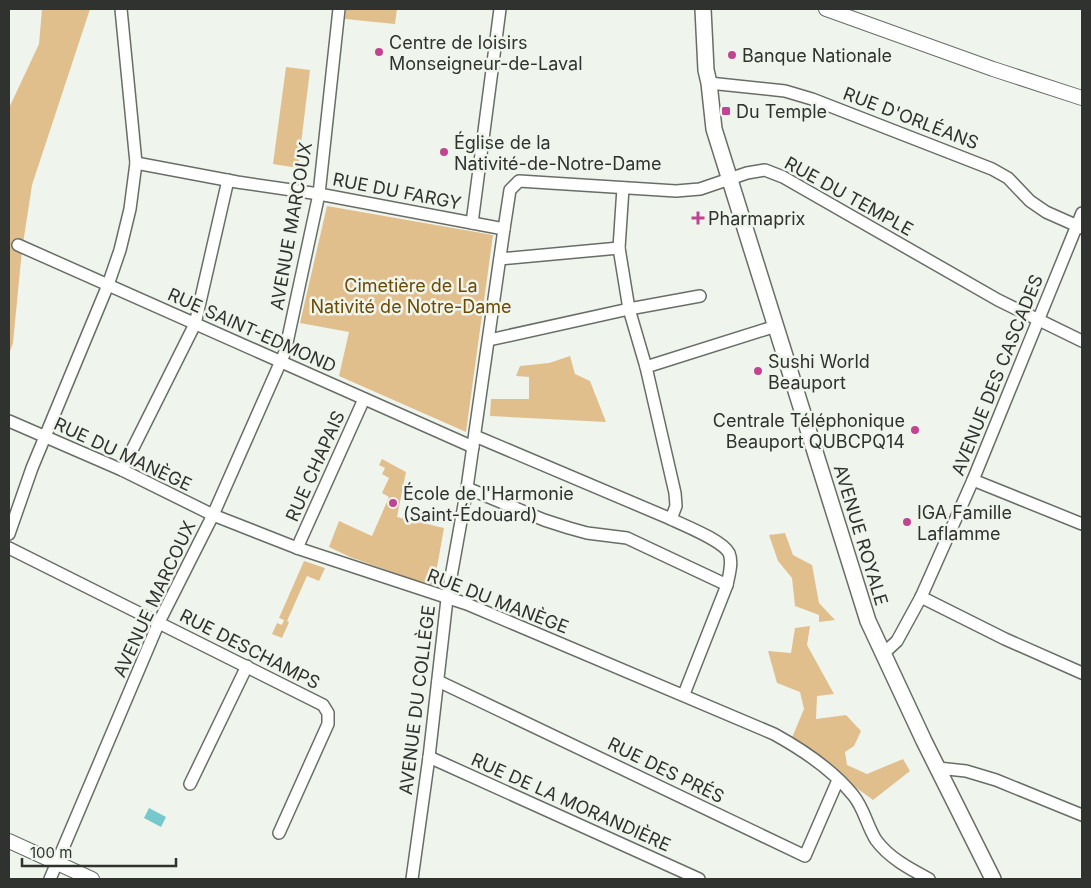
<svg xmlns="http://www.w3.org/2000/svg" width="1091" height="888" viewBox="0 0 1091 888" font-family="Inter,sans-serif">
	<rect width="100%" height="100%" fill="#eff5ed"/>
	<g fill="#e1bf8d">
		<polygon points="42,9 90,9 32,185 22,250 13,343 9,354 9,108 39,44"/>
		<polygon points="346,9 397,9 395,24 345,19"/>
		<polygon points="286,67 310,70 298,168 273,164"/>
		<polygon points="327,206 493,235 466,432 339,376 349,332 300,323"/>
		<polygon points="570,356 575,374 590,381 606,422 490,416 491,399 529,399 529,377 516,376 520,366 549,363"/>
		<polygon points="382,459 406,472 397,517 444,528 434,584 428,585 350,557 329,547 339,521 372,536 389,497 382,493 389,478 382,474 385,468 379,465"/>
		<polygon points="785,533 793,555 812,565 819,603 835,620 819,622 819,615 795,606 792,578 778,561 769,535"/>
		<polygon points="304,561 325,568 319,581 307,576 287,621 289,622 282,638 272,634 277,623 282,625 284,620 279,618"/>
		<polygon points="810,626 807,645 834,694 817,696 816,719 846,715 861,731 854,746 845,752 847,765 867,774 903,759 910,771 873,800 791,740 804,709 800,692 777,683 768,651 791,653 795,628"/>
	</g>
	<polygon fill="#75c9cc" points="149,808 166,817 161,827 144,818"/>
	<g fill="none" stroke-linecap="round" stroke-linejoin="round">
		<defs>
			<g id="minor">
				<polyline points="709,83 785,91 812,99 992,169 1008,178 1030,201 1046,212 1082,228"/>
				<polyline points="136,163 237,182 319,194 504,229"/>
				<path d="M623,188L619,248L629,309L646,367L675,493L676,506L671,519C685,526 722,540 729,553C733,562 729,575 727,585L684,694"/>
				<polyline points="472,223 500,9"/>
				<polyline points="18,245 473,447"/>
				<polyline points="500,259 619,248"/>
				<polyline points="489,340 629,309 700,296"/>
				<polyline points="646,367 776,326"/>
				<path d="M9,421L122,470L213,515L297,548L467,604L774,734C803,750 832,769 853,795C864,808 867,826 876,840C889,858 910,869 929,879"/>
				<polyline points="475,436 671,519"/>
				<polyline points="122,470 195,324 228,180"/>
				<polyline points="973,480 1082,524"/>
				<polyline points="467,488 544,520 569,528 587,533 627,538 727,585"/>
				<polyline points="9,534 32,468 108,285 120,250 130,209 136,163 121,9"/>
				<polyline points="9,548 323,705 328,713 328,724 279,833"/>
				<polyline points="297,548 364,399"/>
				<polyline points="921,597 1005,639 1082,673"/>
				<polyline points="884,653 897,641 921,597 973,480 1082,213"/>
				<polyline points="438,681 805,856 838,780"/>
				<polyline points="429,757 699,879"/>
				<polyline points="938,768 966,771 996,780 1082,815"/>
				<polyline points="190,784 247,666"/>
				<polyline points="50,879 159,622 213,515 285,352 319,194 339,9"/>
				<polyline points="412,879 429,757 447,599 467,488 504,229 510,190 519,181 676,191 700,189 747,173 765,170 783,177 998,300 1082,341"/>
			</g>
			<g id="tertiary">
				<polyline points="826,9 993,69 1082,98"/>
				<polyline points="9,841 92,879"/>
			</g>
			<polyline id="secondary" points="703,9 706,70 709,83 714,129 868,621 924,741 993,879"/>
		</defs>
		<use href="#minor" stroke="#686e67" stroke-width="14"/>
		<use href="#tertiary" stroke="#686e67" stroke-width="16"/>
		<use href="#secondary" stroke="#686e67" stroke-width="18"/>
		<use href="#minor" stroke="#fff" stroke-width="11"/>
		<use href="#tertiary" stroke="#fff" stroke-width="14"/>
		<use href="#secondary" stroke="#fff" stroke-width="15"/>
	</g>
	<g fill="#c24390" stroke="#eff5ed" stroke-width="2">
		<circle cx="379" cy="52" r="5"/>
		<circle cx="732" cy="55" r="5"/>
		<rect x="721" y="106" width="10" height="10" rx="2.5"/>
		<circle cx="444" cy="152" r="5"/>
		<path d="M695.5 210.5h5v5h5v5h-5v5h-5v-5h-5v-5h5z"/>
		<circle cx="758" cy="371" r="5"/>
		<circle cx="915" cy="430" r="5"/>
		<circle cx="393" cy="503" r="5"/>
		<circle cx="907" cy="522" r="5"/>
	</g>
	<g text-anchor="middle" dominant-baseline="central" stroke-width="5" stroke-linejoin="round" paint-order="stroke">
		<g font-size="18" fill="#30322f" stroke="#eff5ed" text-anchor="start">
			<text x="389" y="42">Centre de loisirs<tspan x="389" dy="21">Monseigneur-de-Laval</tspan></text>
			<text x="742" y="55">Banque Nationale</text>
			<text x="736" y="111">Du Temple</text>
			<text x="454" y="142">Église de la<tspan x="454" dy="21">Nativité-de-Notre-Dame</tspan></text>
			<text x="708" y="218">Pharmaprix</text>
			<text x="768" y="361">Sushi World<tspan x="768" dy="21">Beauport</tspan></text>
			<text x="905" y="420" text-anchor="end">Centrale Téléphonique<tspan x="905" dy="21">Beauport QUBCPQ14</tspan></text>
			<text x="403" y="493">École de l'Harmonie<tspan x="403" dy="21">(Saint-Édouard)</tspan></text>
			<text x="917" y="512">IGA Famille<tspan x="917" dy="21">Laflamme</tspan></text>
		</g>
		<g font-size="18" fill="#30322f" stroke="#eff5ed">
			<text transform="translate(911 118) rotate(21)">RUE D'ORLÉANS</text>
			<text transform="translate(397 191) rotate(11)">RUE DU FARGY</text>
			<text transform="translate(849 196) rotate(29)">RUE DU TEMPLE</text>
			<text transform="translate(291 226) rotate(-80)">AVENUE MARCOUX</text>
			<text transform="translate(252 330) rotate(24)">RUE SAINT-EDMOND</text>
			<text transform="translate(997 375) rotate(-68)">AVENUE DES CASCADES</text>
			<text transform="translate(123 454) rotate(25)">RUE DU MANÈGE</text>
			<text transform="translate(315 466) rotate(-66)">RUE CHAPAIS</text>
			<text transform="translate(861 535) rotate(73)">AVENUE ROYALE</text>
			<text transform="translate(154 599) rotate(-65)">AVENUE MARCOUX</text>
			<text transform="translate(498 601) rotate(21)">RUE DU MANÈGE</text>
			<text transform="translate(250 649) rotate(27)">RUE DESCHAMPS</text>
			<text transform="translate(417 700) rotate(-83)">AVENUE DU COLLÈGE</text>
			<text transform="translate(666 770) rotate(26)">RUE DES PRÉS</text>
			<text transform="translate(571 802) rotate(24)">RUE DE LA MORANDIÈRE</text>
		</g>
		<g font-size="18" fill="#6c4a02" stroke="#eff5ed">
			<text x="411" y="285">Cimetière de La<tspan x="411" dy="21">Nativité de Notre-Dame</tspan></text>
		</g>
	</g>
	<rect width="1091" height="888" fill="none" stroke="#30322f" stroke-width="20"/>
	<path d="M22 858v8h154v-8" fill="none" stroke="#30322f" stroke-width="2.5"/>
	<text x="30" y="858" font-size="15" fill="#30322f" stroke="#eff5ed" stroke-width="4" paint-order="stroke">100 m</text>
</svg>
